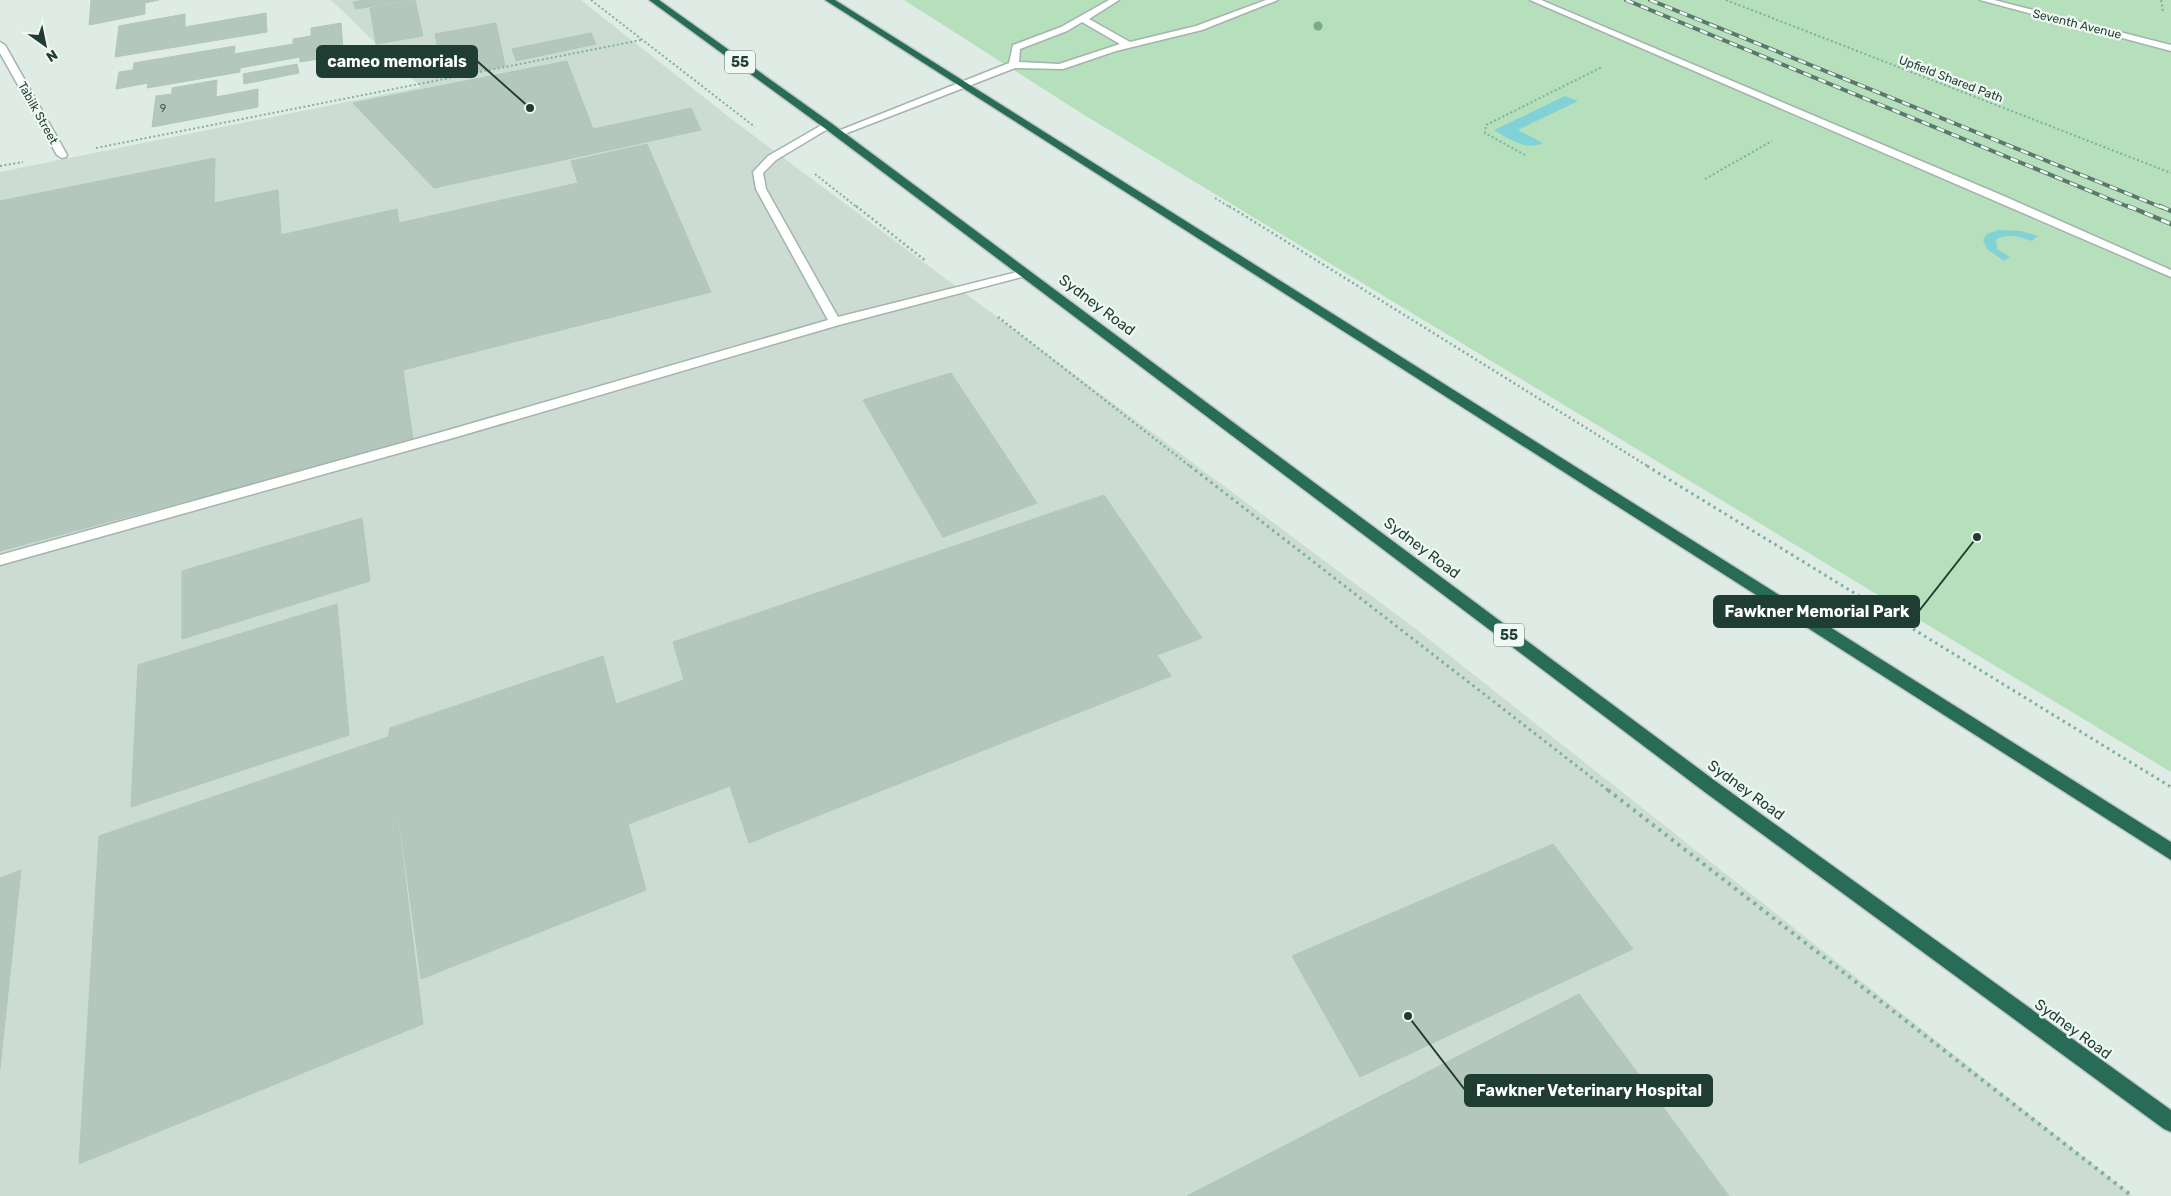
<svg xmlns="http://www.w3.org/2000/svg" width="2171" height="1196" viewBox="0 0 2171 1196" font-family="Rubik,sans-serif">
	<rect width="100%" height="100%" fill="#dfece5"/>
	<polygon fill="#cddcd3" points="331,0 581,0 734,121 1416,629 2133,1196 0,1196 0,172 421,87"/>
	<polygon fill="#b6dfbc" points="904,0 2171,0 2171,772 1081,113"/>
	<g fill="#81d2d6">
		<path d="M1565,96L1578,101L1518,130L1543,143C1526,151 1509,139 1494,130Z"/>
		<path d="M1998,230L2021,231L2038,236L2032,241C2020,237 2007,232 1996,240L1997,249L2010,257L2004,261L1987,249L1983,240L1987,234Z"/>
	</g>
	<g fill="#b4c7bd" stroke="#b1c6bb">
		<polygon points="91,0 159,0 145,3 145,14 89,25"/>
		<polygon points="364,0 408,0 356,9 353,2"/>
		<polygon points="415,0 423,36 376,44 370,8"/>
		<polygon points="266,13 267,32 115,57 119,26 185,14 185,27"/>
		<polygon points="341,23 343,49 330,52 331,57 300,62 300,57 240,68 240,72 147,88 148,83 116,89 119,72 133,70 134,63 235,46 234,54 293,44 293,39 311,36 311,28"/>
		<polygon points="496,23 505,66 444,78 435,34"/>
		<polygon points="591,33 596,44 516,61 512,49"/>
		<polygon points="567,61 593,129 691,108 701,130 434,188 353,103"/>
		<polygon points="297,64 299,73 244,84 243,74"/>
		<polygon points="217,80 216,97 258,89 258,107 152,127 156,96 172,94 172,88"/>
		<polygon points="647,144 711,292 403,370 413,440 0,551 0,201 215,158 214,203 278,190 281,235 397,209 399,223 578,183 571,161"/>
		<polygon points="951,373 1037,503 943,537 863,400"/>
		<polygon points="1104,495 1202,638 1157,655 1171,676 749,843 730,786 628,824 646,890 421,979 388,737 390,728 603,656 616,704 684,680 673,642"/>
		<polygon points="362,518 370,581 182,639 182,571"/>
		<polygon points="337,604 349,735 131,807 138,665"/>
		<polygon points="388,737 423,1024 79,1164 99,836"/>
		<polygon points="1553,844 1633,949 1360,1077 1292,956"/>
		<polygon points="21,870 0,1068 0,878"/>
		<polygon points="1579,994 1729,1196 1187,1196"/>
	</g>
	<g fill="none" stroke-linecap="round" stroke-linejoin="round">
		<defs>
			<g id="minor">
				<path d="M1109,0H1119L1089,19L1130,42L1196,26L1266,0H1278L1202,30L1116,51L1063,69L1015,68L842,135L833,133L1009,63L1013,45L1061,27ZM1082,22L1120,44L1059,64L1019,62L1020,49L1067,31Z"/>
				<polygon points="1530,0 1541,0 2006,197 2171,270 2171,277"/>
				<polygon points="1980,0 1994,0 2171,45 2171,51"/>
				<polygon points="0,42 5,45 67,155 66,157 62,158 57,155 0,53"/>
				<polygon points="827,122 831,123 831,127 776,160 763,173 766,189 838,317 1025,270 1029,271 1029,275 839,325 453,438 0,565 0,555 445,431 828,320 756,189 753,172 768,156"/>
			</g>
			<g id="highway">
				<polygon points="649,0 659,0 831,123 1718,783 2171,1110 2171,1132 2164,1129 1706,793 823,127"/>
				<polygon points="825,0 835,0 2171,842 2171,860"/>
			</g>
		</defs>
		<use href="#minor" stroke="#a2b4ac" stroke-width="3"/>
		<use href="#highway" stroke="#c0c9c6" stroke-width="3"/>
		<g stroke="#7cb29c" stroke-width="2" stroke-dasharray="2 2.5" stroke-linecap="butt">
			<polyline points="591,0 755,127"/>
			<polyline points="1726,0 2171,173"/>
			<polyline points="2161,0 2163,11"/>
			<polyline points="96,148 641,40"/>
			<polyline points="1525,155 1485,133 1486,125 1602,67"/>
			<polyline points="0,166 23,162"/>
			<polyline points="815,174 858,208"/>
			<polyline points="1705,179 1772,141"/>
			<polyline points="1215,198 1231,208"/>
		</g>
		<g stroke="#7cb29c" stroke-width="2.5" stroke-dasharray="2 3" stroke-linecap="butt">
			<polyline points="856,206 926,261"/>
			<polyline points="1229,206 1649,467"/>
			<polyline points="998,317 1191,467"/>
		</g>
		<g stroke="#7cb29c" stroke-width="3" stroke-dasharray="2.5 4" stroke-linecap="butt">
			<polyline points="1190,466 1609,791"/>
			<polyline points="1647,466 2171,787"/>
		</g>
		<polyline stroke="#7cb29c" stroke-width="4" stroke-dasharray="3 5" stroke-linecap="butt" points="1608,790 2132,1196"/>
		<use href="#minor" fill="#fff" fill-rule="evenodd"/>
		<use href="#highway" fill="#286c57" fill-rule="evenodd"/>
		<defs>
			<g id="rail-far1">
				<polyline points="1626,0 2131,208"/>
				<polyline points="1650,0 2163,208"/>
			</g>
			<g id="rail">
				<polyline points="2128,206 2171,224"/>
				<polyline points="2160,206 2171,211"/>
			</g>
		</defs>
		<use href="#rail-far1" stroke="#59796d" stroke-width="4"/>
		<use href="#rail" stroke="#59796d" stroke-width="4.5"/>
		<use href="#rail-far1" stroke="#f0f8f3" stroke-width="2.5" stroke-dasharray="8" stroke-linecap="butt"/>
		<use href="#rail" stroke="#f0f8f3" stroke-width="3" stroke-dasharray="9" stroke-linecap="butt"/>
	</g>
	<circle fill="#79ac89" cx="1318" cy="26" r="4.5"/>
	<g text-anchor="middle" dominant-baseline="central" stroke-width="4.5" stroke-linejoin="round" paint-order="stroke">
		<g font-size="11" fill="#446055">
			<text x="163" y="108">9</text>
		</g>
		<g font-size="12" fill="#1f3d32" stroke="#f0f8f3">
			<text transform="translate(2077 24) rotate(14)">Seventh Avenue</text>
			<text transform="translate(1951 79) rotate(21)">Upfield Shared Path</text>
			<text transform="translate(38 113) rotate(61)">Tabilk Street</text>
		</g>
		<g fill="#f0f8f3" stroke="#5e756c" stroke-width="1">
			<rect x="725" y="50.5" width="30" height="23" rx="4"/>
			<rect x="1494" y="623.5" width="30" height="23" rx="4"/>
		</g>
		<g font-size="14" font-weight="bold" fill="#1f3d32">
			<text x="740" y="62">55</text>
			<text x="1509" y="635">55</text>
		</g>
		<g font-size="15" fill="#1f3d32" stroke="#f0f8f3">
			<text transform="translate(1097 305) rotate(37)">Sydney Road</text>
			<text transform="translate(1422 548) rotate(37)">Sydney Road</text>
			<text transform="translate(1746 790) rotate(36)">Sydney Road</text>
			<text transform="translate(2073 1029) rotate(36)">Sydney Road</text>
		</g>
	</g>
	<path fill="none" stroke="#1f3d32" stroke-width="2" d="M530 108L477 61M1977 537L1919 611M1408 1016L1465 1090"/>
	<g fill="#1f3d32" stroke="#f0f8f3" stroke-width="2">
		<circle cx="530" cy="108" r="5"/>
		<circle cx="1977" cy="537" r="5"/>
		<circle cx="1408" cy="1016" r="5"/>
	</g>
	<g fill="#1f3d32" stroke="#1f3d32" stroke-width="2">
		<rect x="317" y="46" width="160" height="31" rx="5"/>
		<rect x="1714" y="596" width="205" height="31" rx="5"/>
		<rect x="1465" y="1075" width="247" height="31" rx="5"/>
	</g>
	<g font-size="16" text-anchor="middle" font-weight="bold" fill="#fff">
		<text x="397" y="67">cameo memorials</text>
		<text x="1817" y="617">Fawkner Memorial Park</text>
		<text x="1589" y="1096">Fawkner Veterinary Hospital</text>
	</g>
	<g transform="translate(45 45) rotate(147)" stroke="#f0f8f3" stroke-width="4" paint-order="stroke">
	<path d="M0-4L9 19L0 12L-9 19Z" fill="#1f3d32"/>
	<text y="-8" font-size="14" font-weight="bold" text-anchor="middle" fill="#1f3d32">N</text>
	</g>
</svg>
